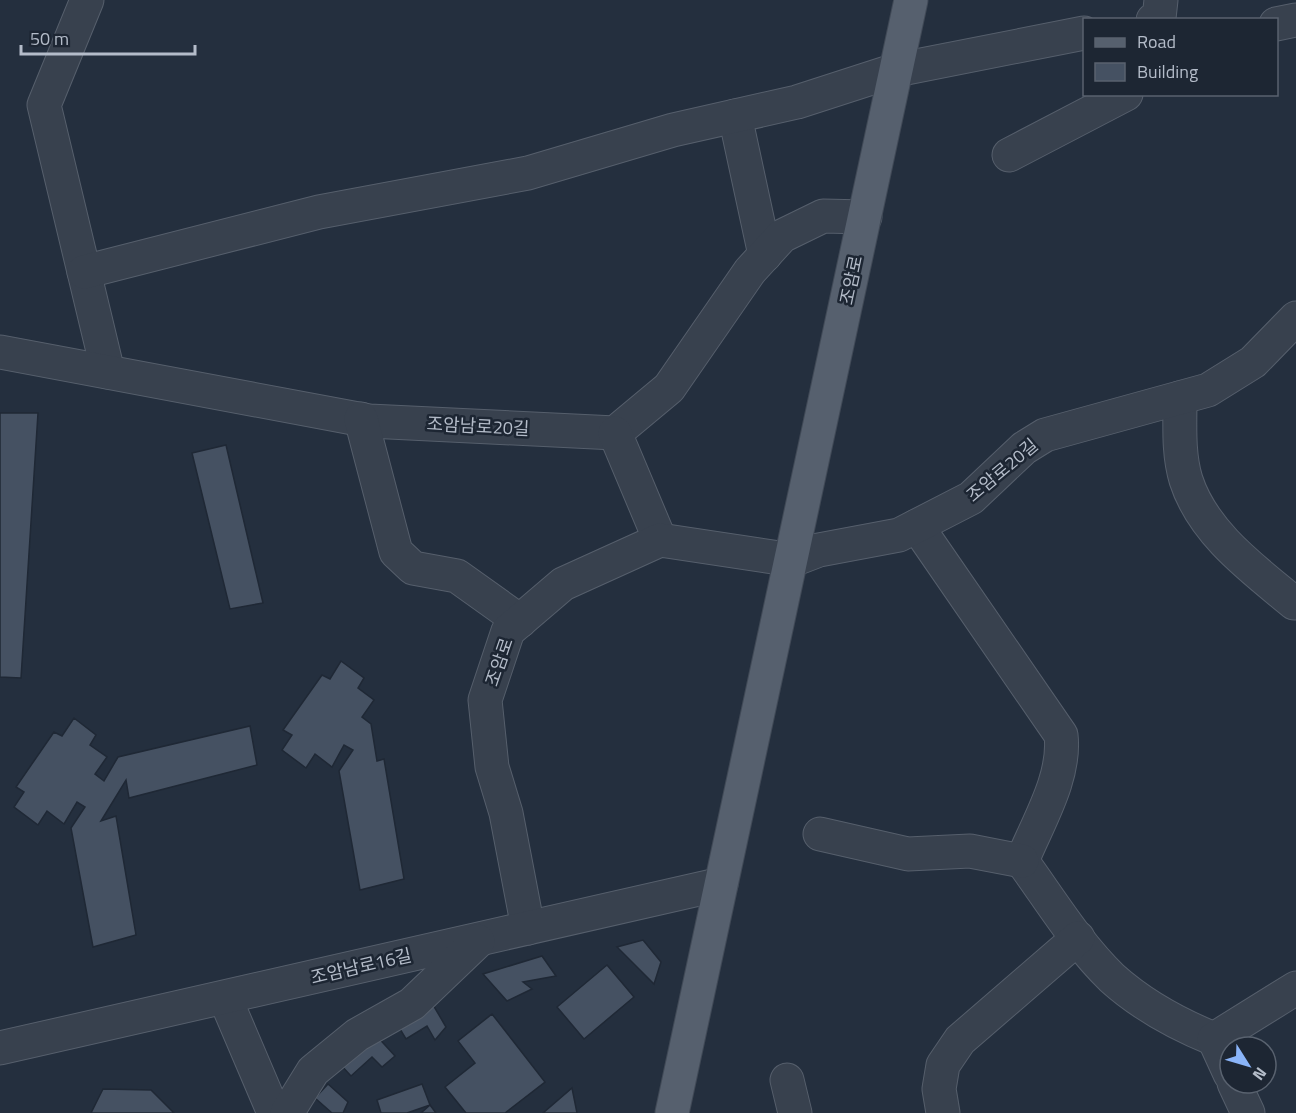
<svg xmlns="http://www.w3.org/2000/svg" width="1296" height="1113" viewBox="0 0 1296 1113" font-family="'Titillium Web','Noto Sans KR',sans-serif">
	<rect width="100%" height="100%" fill="#242f3e"/>
	<g fill="#455162" stroke="#1f2835" stroke-width="1.5">
		<polygon points="0,413 38,413 21,678 0,677"/>
		<polygon points="226,445 263,603 230,609 192,453"/>
		<polygon points="341,661 364,678 358,688 374,700 362,717 371,724 377,761 384,759 404,879 360,890 339,771 353,750 344,745 332,767 315,754 306,768 282,750 292,735 283,730 322,675 330,679"/>
		<polygon points="74,718 96,735 90,745 107,757 95,774 104,781 118,757 250,726 257,765 129,798 126,780 101,821 116,816 136,935 93,947 71,828 85,807 77,802 64,824 47,811 38,825 14,807 24,792 16,787 54,732 62,736"/>
		<polygon points="643,940 661,962 654,984 617,947"/>
		<polygon points="542,956 556,976 523,982 532,989 507,1001 483,974"/>
		<polygon points="607,965 634,997 584,1039 557,1007"/>
		<polygon points="432,1003 446,1027 435,1040 427,1026 406,1039 397,1024"/>
		<polygon points="492,1014 545,1082 505,1113 466,1113 445,1087 475,1063 458,1041"/>
		<polygon points="374,1033 395,1056 382,1067 372,1057 351,1076 340,1064"/>
		<polygon points="328,1084 348,1102 343,1113 332,1113 315,1098"/>
		<polygon points="422,1084 430,1105 407,1113 381,1113 377,1100"/>
		<polygon points="572,1088 577,1113 543,1113"/>
		<polygon points="103,1089 151,1090 174,1113 91,1113"/>
		<polygon points="430,1105 436,1113 421,1113"/>
	</g>
	<g fill="none" stroke-linecap="round" stroke-linejoin="round">
		<defs>
			<g id="minor">
				<polyline points="87,0 44,105 108,372"/>
				<polyline points="1153,20 1159,18 1161,0"/>
				<polyline points="1276,24 1296,20"/>
				<polyline points="735,116 765,255"/>
				<polyline points="1009,155 1126,94"/>
				<polyline points="84,272 319,212 528,173 673,130 797,102 896,70 1084,33"/>
				<polyline points="0,352 369,421 615,433 669,388 750,271 782,236 823,216 865,217"/>
				<path d="M1180,398C1180,425 1178,454 1186,480C1203,533 1253,569 1294,603L1296,600"/>
				<polyline points="361,419 396,552 413,568 457,576 520,621"/>
				<polyline points="615,433 660,540"/>
				<path d="M917,526L1061,735C1066,777 1038,822 1022,861C1051,901 1077,944 1112,978C1142,1005 1177,1024 1214,1039"/>
				<polyline points="820,834 908,854 970,851 1022,861"/>
				<polyline points="528,928 506,813 492,767 485,700 508,631 563,584 660,540 793,560 819,550 899,535 971,498 1024,448 1045,435 1208,390 1253,362 1296,318"/>
				<polyline points="225,998 274,1113"/>
				<polyline points="0,1048 721,884"/>
				<polyline points="1230,1074 1214,1039 1296,988"/>
				<polyline points="787,1080 795,1113"/>
				<polyline points="1234,1083 1248,1113"/>
				<polyline points="287,1113 313,1071 357,1035 412,1004 478,941"/>
				<polyline points="943,1113 939,1089 943,1065 960,1040 1078,938"/>
			</g>
			<polyline id="major" points="672,1113 911,0"/>
		</defs>
		<use href="#minor" stroke="#565f6c" stroke-width="35"/>
		<use href="#major" stroke="#414a57" stroke-width="35"/>
		<use href="#minor" stroke="#38414e" stroke-width="33"/>
		<use href="#major" stroke="#56606e" stroke-width="33"/>
	</g>
	<g text-anchor="middle" dominant-baseline="central" stroke-width="5" stroke-linejoin="round" paint-order="stroke">
		<g font-size="18" fill="#b4bcc9" stroke="#1d2633">
			<text transform="translate(851 280) rotate(-78)">조암로</text>
			<text transform="translate(478 426) rotate(3)">조암남로20길</text>
			<text transform="translate(1002 470) rotate(-40)">조암로20길</text>
			<text transform="translate(499 662) rotate(-71)">조암로</text>
			<text transform="translate(361 966) rotate(-13)">조암남로16길</text>
		</g>
	</g>
	<rect x="1083" y="18" width="195" height="78" fill="#1d2633" stroke="#59626f" stroke-width="1.5"/>
	<rect x="1095" y="38" width="30" height="9" fill="#56606e" stroke="#59626f" stroke-width="1.5"/>
	<text x="1137" y="48" font-size="18" fill="#b4bcc9">Road</text>
	<rect x="1095" y="63" width="30" height="18" fill="#455162" stroke="#59626f" stroke-width="1.5"/>
	<text x="1137" y="78" font-size="18" fill="#b4bcc9">Building</text>
	<g transform="translate(1248 1065) rotate(127)"><circle r="28" fill="#1d2633" stroke="#59626f" stroke-width="1.5"/>
	<path d="M0-4.5L10 22L0 15L-10 22Z" fill="#8ab4f8"/>
	<text y="-9" font-size="16" font-weight="bold" text-anchor="middle" fill="#b4bcc9">N</text>
	</g>
	<path d="M21 45v9h174v-9" fill="none" stroke="#b4bcc9" stroke-width="3"/>
	<text x="30" y="45" font-size="18" fill="#b4bcc9" stroke="#1d2633" stroke-width="4.5" paint-order="stroke">50 m</text>
</svg>
